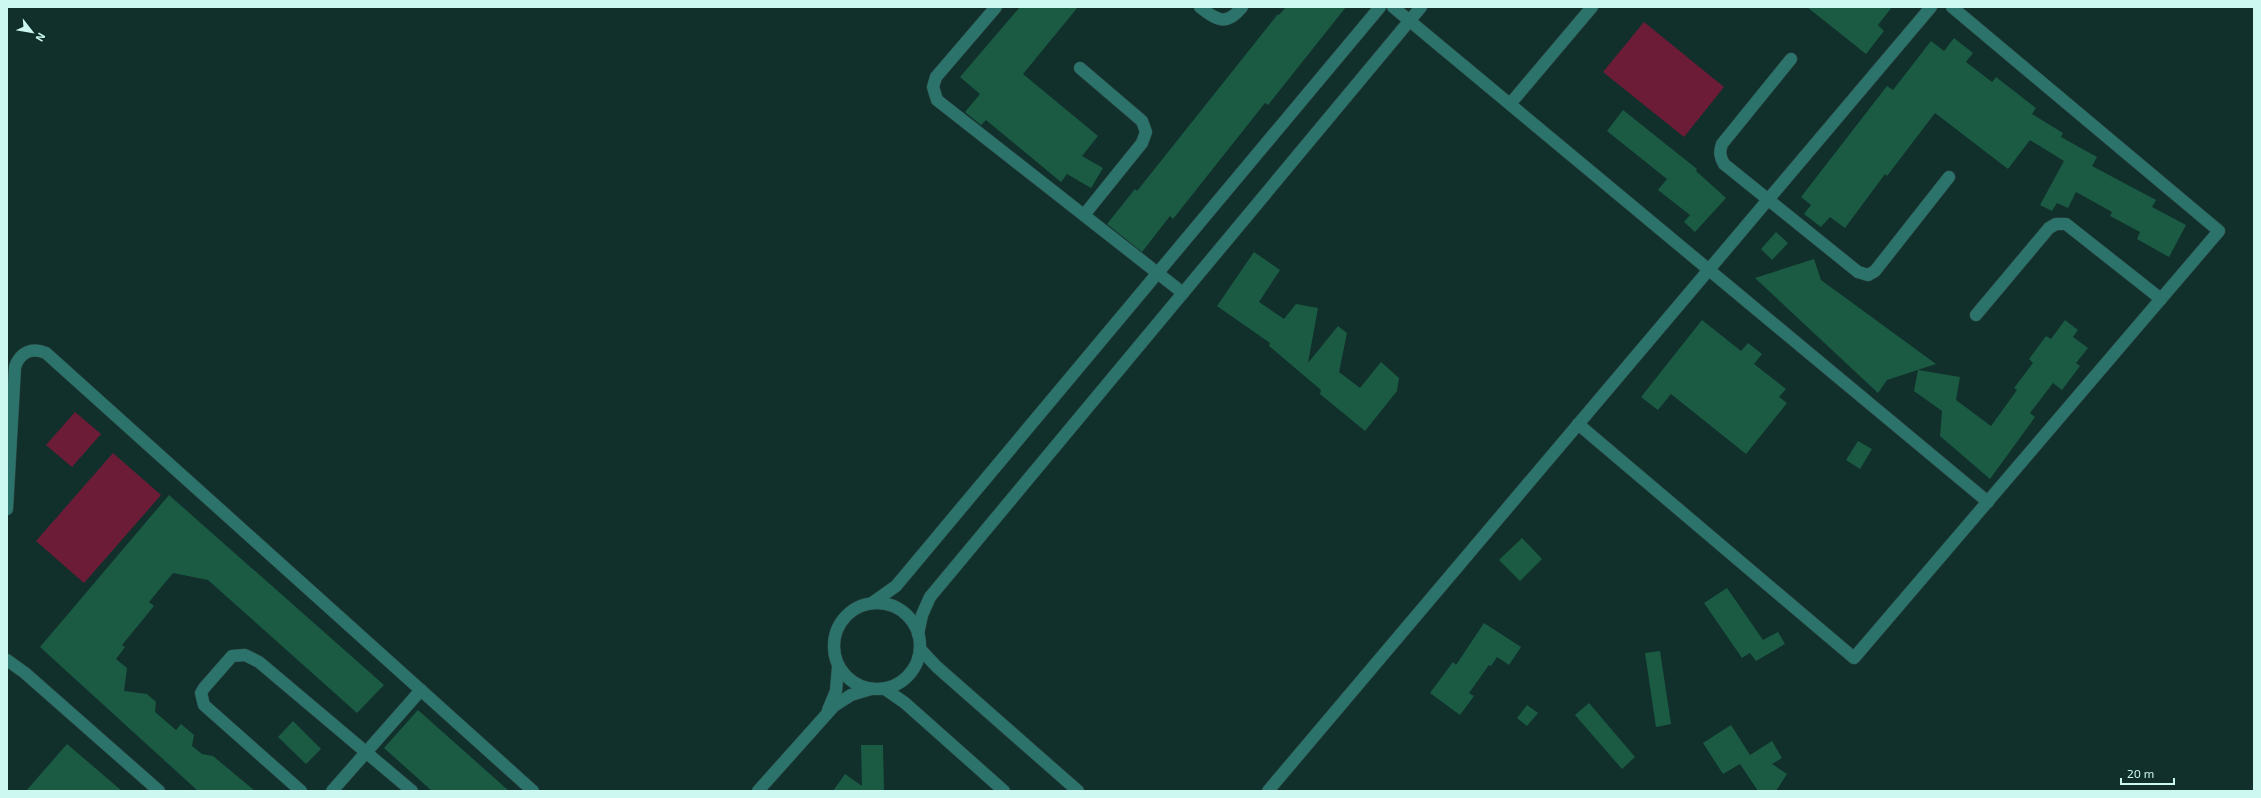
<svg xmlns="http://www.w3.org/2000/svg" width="2261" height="798" viewBox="0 0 2261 798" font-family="'Exo 2',sans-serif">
	<rect width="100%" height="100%" fill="#112f2b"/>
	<g fill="#6c1c37">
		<polygon points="1644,22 1724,87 1684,137 1603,72"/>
		<polygon points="75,412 101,434 72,467 46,445"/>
		<polygon points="113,453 161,495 84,583 36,541"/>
	</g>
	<g fill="#1b5b43">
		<polygon points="1020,7 1078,7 1023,74 1098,136 1082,156 1103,168 1091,188 1067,174 1061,182 986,120 981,125 965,112 980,94 960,77"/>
		<polygon points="1286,7 1346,7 1268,105 1265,103 1173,219 1170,216 1142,252 1107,224 1135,189 1137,191 1278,14 1279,15"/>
		<polygon points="1807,7 1892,7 1878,25 1884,31 1866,54"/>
		<polygon points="1954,38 1973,53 1966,62 1992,82 1996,77 2036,108 2032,114 2063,133 2061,137 2097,157 2092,166 2156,200 2152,207 2186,225 2169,257 2137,239 2140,232 2110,216 2112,212 2076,192 2068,208 2057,203 2052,211 2040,205 2064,161 2030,140 2008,169 1935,113 1887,176 1885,174 1845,228 1830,217 1821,227 1804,214 1811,205 1801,197 1887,86 1893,90 1931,41 1944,51"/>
		<polygon points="1623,110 1697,169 1696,171 1726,198 1695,232 1684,222 1690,215 1658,190 1667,179 1607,131"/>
		<polygon points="1776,232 1788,243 1772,260 1761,249"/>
		<polygon points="1254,252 1280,270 1259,302 1284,319 1296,304 1318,308 1308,363 1338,326 1347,333 1339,372 1360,388 1381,362 1399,378 1397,391 1365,431 1320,394 1321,390 1269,346 1270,343 1217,306"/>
		<polygon points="1814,259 1821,280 1936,364 1887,380 1878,393 1755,278"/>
		<polygon points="1702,320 1741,351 1748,343 1762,354 1754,364 1786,389 1779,397 1787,403 1746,454 1671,394 1658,410 1641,397"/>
		<polygon points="2065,320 2078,330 2073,337 2088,348 2076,363 2080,366 2062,390 2053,383 2030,413 2035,417 1990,479 1940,436 1942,411 1914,391 1918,370 1960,377 1956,400 1991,426 2017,390 2014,388 2033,363 2029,359 2046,336 2051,339"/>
		<polygon points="1858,441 1872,449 1860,469 1846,460"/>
		<polygon points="169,495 384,685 357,713 208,580 173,573 149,602 154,606 122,645 125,647 116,659 127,668 124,691 147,694 156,702 155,712 176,730 181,724 194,735 192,746 202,754 213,756 255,791 198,791 40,647"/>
		<polygon points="1522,538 1542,559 1520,581 1499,560"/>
		<polygon points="1727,588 1763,640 1778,632 1785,644 1756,661 1750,653 1742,658 1704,603"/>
		<polygon points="1484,623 1521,647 1509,665 1497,657 1491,666 1489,665 1469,693 1474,696 1460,715 1430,693 1453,662 1456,665"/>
		<polygon points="1660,651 1671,724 1656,727 1645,653"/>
		<polygon points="1589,703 1635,757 1622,769 1575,715"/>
		<polygon points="1527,705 1538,713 1527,726 1517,718"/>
		<polygon points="418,710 509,791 432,791 384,748"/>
		<polygon points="293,721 321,749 306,764 278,737"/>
		<polygon points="1731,725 1750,755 1772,741 1782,758 1772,764 1787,774 1776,791 1758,791 1740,764 1723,774 1703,743"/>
		<polygon points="67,744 122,791 26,791"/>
		<polygon points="861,745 883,745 884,791 833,791 845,774 862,786"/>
	</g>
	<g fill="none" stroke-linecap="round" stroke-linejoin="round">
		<defs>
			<g id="minor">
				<polyline points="996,7 936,77 933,87 937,100 1183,293"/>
				<path d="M1200,7C1217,21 1227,26 1242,7"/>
				<polyline points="1393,7 1988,502"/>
				<path d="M1791,59L1722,144C1719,152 1720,157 1724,164L1858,272L1868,275L1875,271L1949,177"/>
				<polyline points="1080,68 1142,121 1146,132 1142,143 1084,215"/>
				<polyline points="1510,104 1592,7"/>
				<polyline points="1976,315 2049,228 2056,224 2066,224 2161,299"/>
				<polyline points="1578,424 1854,658 2219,231 1952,7"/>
				<path d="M7,509L15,367C20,352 32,347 46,353L533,791"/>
				<circle cx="877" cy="646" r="43"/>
				<polyline points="872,603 896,586 1380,7"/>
				<polyline points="918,634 922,615 930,597 1421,7"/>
				<polyline points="920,649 937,667 1078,791"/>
				<polyline points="7,660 25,673 159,791"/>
				<polyline points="885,689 905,703 1004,791"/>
				<polyline points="828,710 836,691 838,667"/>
				<polyline points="301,791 204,705 201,693 204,688 232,656 245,655 259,662 412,791"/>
				<polyline points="332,791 421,690"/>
				<polyline points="758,791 834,706 851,695 871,689"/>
				<polyline points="1268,791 1931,7"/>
			</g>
		</defs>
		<use href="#minor" stroke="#314d49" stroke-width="13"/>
		<use href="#minor" stroke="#2b736b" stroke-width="12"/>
	</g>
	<rect width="2261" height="798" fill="none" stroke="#ccf8f1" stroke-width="16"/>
	<g transform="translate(32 32) rotate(121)" stroke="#112f2b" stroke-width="3" paint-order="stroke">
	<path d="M0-3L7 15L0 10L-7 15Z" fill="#ccf8f1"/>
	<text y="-6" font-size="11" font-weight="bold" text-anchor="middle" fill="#ccf8f1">N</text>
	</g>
	<path d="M2121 778v6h53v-6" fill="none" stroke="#ccf8f1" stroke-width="2"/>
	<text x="2127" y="778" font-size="12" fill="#ccf8f1" stroke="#112f2b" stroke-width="3" paint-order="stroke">20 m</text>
</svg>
